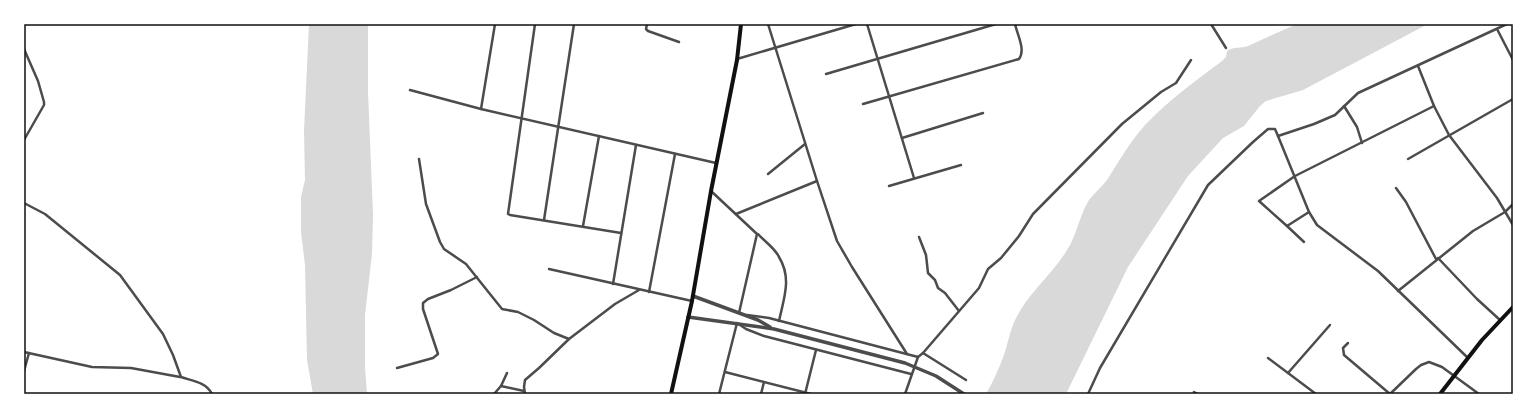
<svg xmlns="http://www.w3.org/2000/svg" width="1537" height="418" viewBox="0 0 1537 418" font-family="'Source Sans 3',sans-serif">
	<rect width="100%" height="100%" fill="#fff"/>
	<g fill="#d9d9d9">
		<polygon points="309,24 368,24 368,92 373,215 372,254 365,315 365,367 367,394 313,394 307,360 305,265 301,232 301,197 305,180 304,131"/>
		<path d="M1298,24H1428L1303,90L1266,101L1260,106L1244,126L1223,138L1188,176L1128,267L1066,394H986C993,382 999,368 1004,355C1008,343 1010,330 1016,318C1029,292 1052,275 1067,250C1077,235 1079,216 1089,200C1094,193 1102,187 1107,180C1119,161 1130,142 1145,125C1169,100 1195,81 1222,61L1226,57L1227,51C1234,46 1241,49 1248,46C1265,39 1281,30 1298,24Z"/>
	</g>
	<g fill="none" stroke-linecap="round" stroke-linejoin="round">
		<g stroke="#4c4c4c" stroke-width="2.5">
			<polyline points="535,24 508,214 510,215 621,233"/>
			<polyline points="647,24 646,29 648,31 679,42"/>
			<polyline points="768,24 817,181 837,241 852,267 907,354"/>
			<polyline points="867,24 914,178"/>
			<polyline points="1211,24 1226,48"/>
			<polyline points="1497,29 1513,60"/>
			<polyline points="24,49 38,81 44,102 44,105 24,140"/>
			<polyline points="737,59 856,24"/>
			<polyline points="1418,66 1434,106 1449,135 1497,198 1513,225"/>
			<polyline points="826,74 996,24"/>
			<polyline points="410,90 481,109 716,163"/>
			<path d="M863,104L1019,59C1026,50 1017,34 1015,24"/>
			<polyline points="1344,106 1357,127 1362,143"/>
			<polyline points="481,109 495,24"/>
			<polyline points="1278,136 1314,124 1335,115 1358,93 1507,24"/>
			<polyline points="902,138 983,113"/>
			<polyline points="419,159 426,204 440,242 444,249 466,264 502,309 518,312 534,320 554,333 569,339"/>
			<polyline points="1408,159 1513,99"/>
			<polyline points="768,174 805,144"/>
			<polyline points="889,186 961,165"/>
			<polyline points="1396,188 1406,202 1436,259"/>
			<polyline points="711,191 757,234 739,313"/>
			<path d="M24,203L45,214L120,275L163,334L173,355L181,377C192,381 206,382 212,394"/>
			<polyline points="736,214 817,181"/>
			<polyline points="544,220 574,24"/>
			<polyline points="583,226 599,136"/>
			<polyline points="1287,226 1259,201 1295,176 1434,106"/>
			<path d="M758,234C764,241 775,248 779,257C792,278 784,298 779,321"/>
			<polyline points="919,237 926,255 928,273 935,280 938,288 945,293 959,311"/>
			<polyline points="1304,242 1287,226 1309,212"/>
			<polyline points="1438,258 1477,299 1500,320"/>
			<polyline points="549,269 692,301"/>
			<polyline points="613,284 636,145"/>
			<polyline points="1398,291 1473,231 1505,212 1513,204"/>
			<polyline points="649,292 675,154"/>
			<polyline points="747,315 769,318 918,357"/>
			<polyline points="1348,343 1343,348 1344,355 1390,394 1416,369 1421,365 1429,362 1442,367 1479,394"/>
			<polyline points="24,352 92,367 131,368 180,377"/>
			<polyline points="923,353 966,380"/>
			<polyline points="1268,358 1316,394"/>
			<polyline points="397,368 433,358 438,354 423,309 423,303 428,299 451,290 477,277"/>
			<polyline points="24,371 29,353"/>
			<polyline points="725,372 811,394"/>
			<polyline points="1288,373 1330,325"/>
			<polyline points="501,386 524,391"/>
			<polyline points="1194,392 1198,394"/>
			<polyline points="494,394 501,386 507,373"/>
			<polyline points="525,394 524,387 525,380 539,368 569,339 615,304 639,290"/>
			<polyline points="719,394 737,323 746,329 764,336 911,374"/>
			<polyline points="761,394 764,382"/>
			<polyline points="805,394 816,350"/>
			<polyline points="905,394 918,357 923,353 979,288 988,269 1001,258 1019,236 1033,214 1122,124 1161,92 1176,83 1191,60"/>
			<polyline points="1088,394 1100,368 1208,185 1253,142 1268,129 1275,129 1278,136 1309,212 1317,225 1378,271 1468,358"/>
		</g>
		<g stroke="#4c4c4c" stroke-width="3.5">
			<polyline points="693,296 758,320 770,327"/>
			<polyline points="688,317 774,329 905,363 936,376 964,394"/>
		</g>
		<g stroke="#111" stroke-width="4">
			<polyline points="671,394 692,301 711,191 737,60 741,24"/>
			<polyline points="1440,394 1482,340 1513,307"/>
		</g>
	</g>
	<rect width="1537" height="418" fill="none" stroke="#ffffff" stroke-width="50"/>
	<rect x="25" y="25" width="1487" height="368" fill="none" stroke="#111" stroke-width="1.5"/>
</svg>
